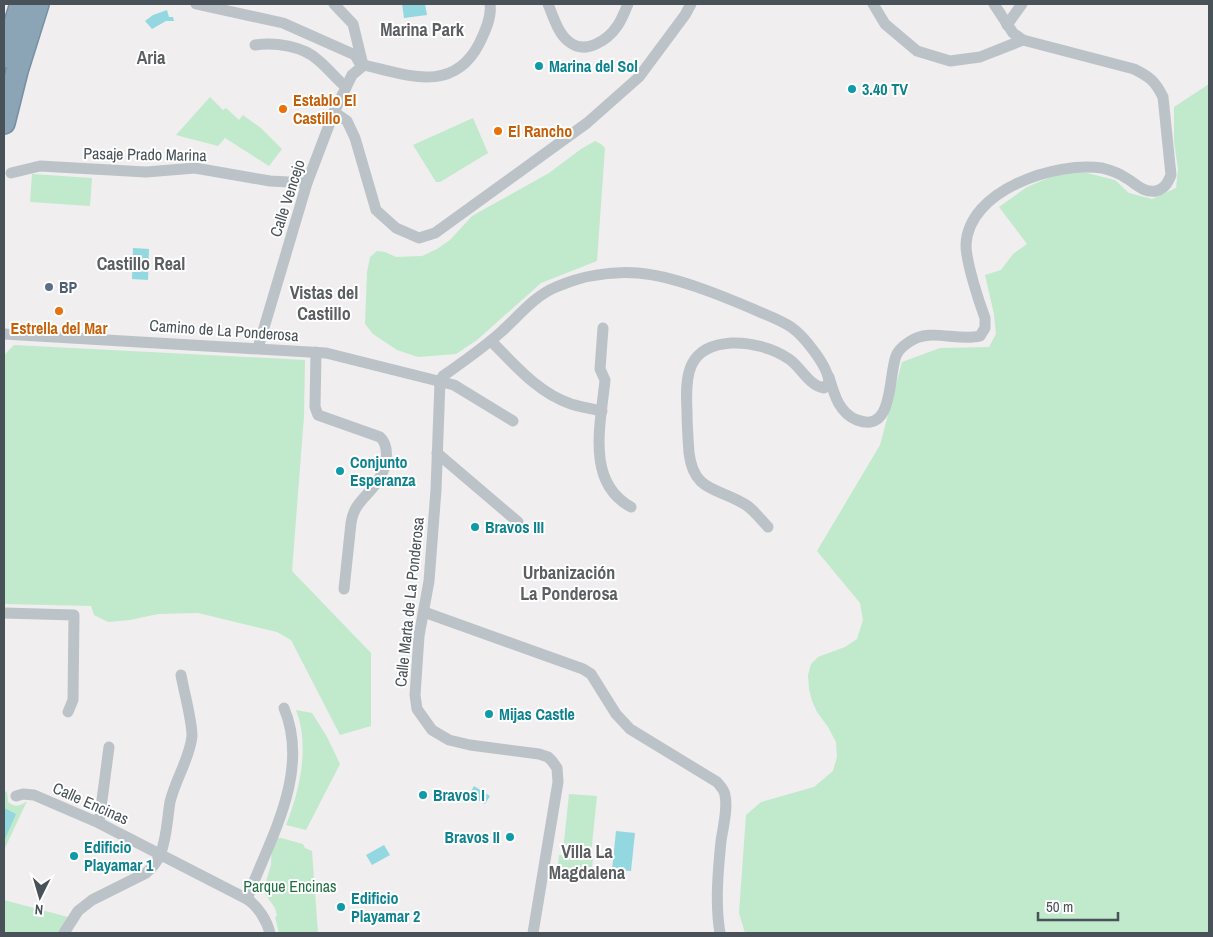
<svg xmlns="http://www.w3.org/2000/svg" width="1213" height="937" viewBox="0 0 1213 937" font-family="'Archivo Narrow',sans-serif">
	<rect width="100%" height="100%" fill="#f0eeee"/>
	<g fill="#c1e9cc">
		<polygon points="1209,84 1209,933 745,933 739,913 746,815 761,802 814,787 833,771 837,757 836,742 828,727 817,712 812,701 809,689 808,675 811,664 818,657 845,647 857,639 863,620 860,603 817,551 880,445 902,362 940,348 989,347 996,334 994,314 985,275 1001,270 1013,254 1027,244 999,207 1027,187 1060,173 1087,173 1115,180 1129,193 1152,199 1176,188 1178,169 1174,142 1174,107"/>
		<polygon points="210,97 223,110 226,108 239,120 243,115 261,128 282,149 269,166 225,138 218,146 176,135"/>
		<polygon points="473,118 488,153 440,182 436,182 413,145"/>
		<polygon points="595,141 601,144 605,148 597,261 541,283 477,340 456,354 418,357 397,350 373,334 365,324 367,272 370,257 377,251 385,252 396,257 422,256 437,249 450,240 472,216 549,173 581,149"/>
		<polygon points="32,174 92,178 90,206 30,202"/>
		<polygon points="14,345 305,360 304,416 292,571 371,653 371,726 340,735 291,640 277,632 198,613 158,614 130,620 108,622 94,615 91,606 4,604 4,355"/>
		<path d="M296,710L312,713L327,737L340,764L306,830L286,825C300,790 310,746 296,710Z"/>
		<path d="M4,791L7,792L8,802C16,808 20,806 27,801L4,850Z"/>
		<polygon points="569,794 597,796 591,854 563,851"/>
		<polygon points="272,837 281,838 303,844 305,848 312,851 318,933 279,933 275,917 277,916 275,908 263,891 271,865"/>
		<polygon points="559,855 593,858 591,879 557,876"/>
		<polygon points="4,900 68,917 60,933 4,933"/>
	</g>
	<g fill="#93d8e0">
		<polygon points="402,4 425,4 427,15 404,18"/>
		<polygon points="167,10 169,17 173,17 174,21 166,21 152,29 145,21 153,15"/>
		<polygon points="133,248 149,249 148,280 132,279"/>
		<polygon points="474,786 490,796 485,804 469,795"/>
		<polygon points="4,808 16,814 5,839 4,839"/>
		<polygon points="616,831 635,833 631,871 612,870"/>
		<polygon points="384,845 390,855 372,865 366,855"/>
	</g>
	<g fill="none" stroke-linecap="round" stroke-linejoin="round">
		<defs>
			<g id="highway">
				<polyline points="4,57 21,4"/>
				<polyline points="4,123 17,71 38,4"/>
			</g>
		</defs>
		<use href="#highway" stroke="#768fa2" stroke-width="24"/>
		<g stroke="#bbc3c8" stroke-width="11">
			<path d="M196,4L283,23L355,55L359,62L364,65C407,75 453,94 479,44C485,32 492,17 490,4"/>
			<polyline points="334,4 353,24 362,61"/>
			<path d="M548,4C553,16 558,33 568,41C585,56 608,40 618,25C622,19 625,11 628,4"/>
			<polyline points="873,4 885,24 917,51 950,61 980,57 1023,40"/>
			<polyline points="1007,25 1022,4"/>
			<path d="M255,45C275,42 303,46 318,60C328,68 336,79 346,87"/>
			<polyline points="334,112 347,121 355,138 376,210 396,228 419,238 435,233 587,123 639,77 685,15 691,4"/>
			<polyline points="11,173 40,166 146,172 195,168 270,181 307,183"/>
			<path d="M603,328L600,369L605,380C601,423 585,482 631,507"/>
			<polyline points="4,334 326,353 454,385 513,421"/>
			<path d="M491,341C515,365 538,393 571,404C581,407 592,409 602,411"/>
			<polyline points="258,348 307,183 334,112 352,75 364,65"/>
			<path d="M316,352L315,407L318,415L380,437C390,446 387,466 380,477C375,488 365,495 358,505C354,510 352,517 351,523L344,589"/>
			<path d="M829,377C834,394 839,413 857,420C894,434 888,377 896,356C898,350 903,346 909,342C930,327 957,342 980,336L985,328V318C979,302 966,262 966,245C968,190 1056,161 1102,168C1110,170 1119,173 1126,178C1137,184 1143,193 1156,191C1165,189 1168,182 1171,175L1163,97C1155,81 1150,77 1134,69L1023,40L1013,33L994,4"/>
			<path d="M440,381L443,376C463,362 483,348 501,332C518,317 534,296 556,287C581,276 611,271 638,273C674,276 720,295 753,309C766,315 779,319 791,327C804,336 828,366 829,382L824,388C809,386 801,367 789,359C773,348 750,342 731,343C687,346 685,375 687,411C687,425 688,439 689,453C694,493 718,487 746,505C754,510 761,520 768,527"/>
			<polyline points="440,381 436,490 429,581 419,636 415,695 417,709 432,730 449,740 470,745 539,754 548,757 552,761 557,768 558,782 533,933"/>
			<polyline points="437,453 518,522"/>
			<path d="M424,612L583,669L591,674L616,714L630,729L717,782C720,786 724,789 725,795C728,809 723,827 721,841C718,871 715,904 720,933"/>
			<polyline points="4,613 74,615 73,700 68,712"/>
			<path d="M16,796L23,794L34,795L99,823L247,899C258,906 267,921 270,933"/>
			<polyline points="99,823 109,747"/>
			<path d="M247,899C269,840 311,773 284,708"/>
			<path d="M64,933L78,911L92,900L146,873C153,867 157,862 160,855C167,838 167,820 170,802C175,780 190,758 192,736C192,720 184,692 181,675"/>
		</g>
		<use href="#highway" stroke="#8ba4b6" stroke-width="21"/>
	</g>
	<g fill="#0f9aa8" stroke="#fff" stroke-width="2">
		<circle cx="539" cy="66" r="5"/>
		<circle cx="852" cy="89" r="5"/>
		<circle cx="340" cy="471" r="5"/>
		<circle cx="475" cy="527" r="5"/>
		<circle cx="489" cy="714" r="5"/>
		<circle cx="423" cy="795" r="5"/>
		<circle cx="510" cy="837" r="5"/>
		<circle cx="74" cy="856" r="5"/>
		<circle cx="341" cy="907" r="5"/>
	</g>
	<g fill="#e8710a" stroke="#fff" stroke-width="2">
		<circle cx="283" cy="109" r="5"/>
		<circle cx="498" cy="131" r="5"/>
		<circle cx="59" cy="311" r="5"/>
	</g>
	<circle fill="#5c6f8a" stroke="#fff" stroke-width="2" cx="49" cy="287" r="5"/>
	<g text-anchor="middle" dominant-baseline="central" stroke-width="4" stroke-linejoin="round" paint-order="stroke">
		<g font-size="16" font-weight="bold" fill="#0d838f" stroke="#fff" text-anchor="start">
			<text x="549" y="66">Marina del Sol</text>
			<text x="862" y="89">3.40 TV</text>
			<text x="350" y="462">Conjunto<tspan x="350" dy="18">Esperanza</tspan></text>
			<text x="485" y="527">Bravos III</text>
			<text x="499" y="714">Mijas Castle</text>
			<text x="433" y="795">Bravos I</text>
			<text x="500" y="837" text-anchor="end">Bravos II</text>
			<text x="84" y="847">Edificio<tspan x="84" dy="18">Playamar 1</tspan></text>
			<text x="351" y="898">Edificio<tspan x="351" dy="18">Playamar 2</tspan></text>
		</g>
		<g font-size="16" font-weight="bold" fill="#c56008" stroke="#fff" text-anchor="start">
			<text x="293" y="100">Establo El<tspan x="293" dy="18">Castillo</tspan></text>
			<text x="508" y="131">El Rancho</text>
			<text x="59" y="328" text-anchor="middle">Estrella del Mar</text>
		</g>
		<g font-size="16" fill="#485258" stroke="#fff">
			<text transform="translate(145 154) rotate(1)">Pasaje Prado Marina</text>
			<text transform="translate(287 198) rotate(-72)">Calle Vencejo</text>
			<text transform="translate(224 330) rotate(4)">Camino de La Ponderosa</text>
			<text transform="translate(409 602) rotate(-84)">Calle Marta de La Ponderosa</text>
			<text transform="translate(91 803) rotate(24)">Calle Encinas</text>
		</g>
		<g font-size="16" font-weight="bold" fill="#4e5e75" stroke="#fff" text-anchor="start">
			<text x="59" y="287">BP</text>
		</g>
		<g font-size="16" fill="#227142" stroke="#fff">
			<text x="290" y="886">Parque Encinas</text>
		</g>
		<g font-size="18" font-weight="bold" fill="#5b5f61" stroke="#fff">
			<text x="422" y="29">Marina Park</text>
			<text x="151" y="57">Aria</text>
			<text x="141" y="263">Castillo Real</text>
			<text x="324" y="292">Vistas del<tspan x="324" dy="21">Castillo</tspan></text>
			<text x="569" y="572">Urbanización<tspan x="569" dy="21">La Ponderosa</tspan></text>
			<text x="587" y="851">Villa La<tspan x="587" dy="21">Magdalena</tspan></text>
		</g>
	</g>
	<rect width="1213" height="937" fill="none" stroke="#485258" stroke-width="10"/>
	<g transform="translate(40 897) rotate(185)" stroke="#ffffff" stroke-width="4" paint-order="stroke">
	<path d="M0-4L9 19L0 12L-9 19Z" fill="#485258"/>
	<text y="-8" font-size="14" font-weight="bold" text-anchor="middle" fill="#485258">N</text>
	</g>
	<path d="M1038 912v8h80v-8" fill="none" stroke="#485258" stroke-width="2.5"/>
	<text x="1046" y="912" font-size="15" fill="#485258" stroke="#ffffff" stroke-width="4" paint-order="stroke">50 m</text>
</svg>
